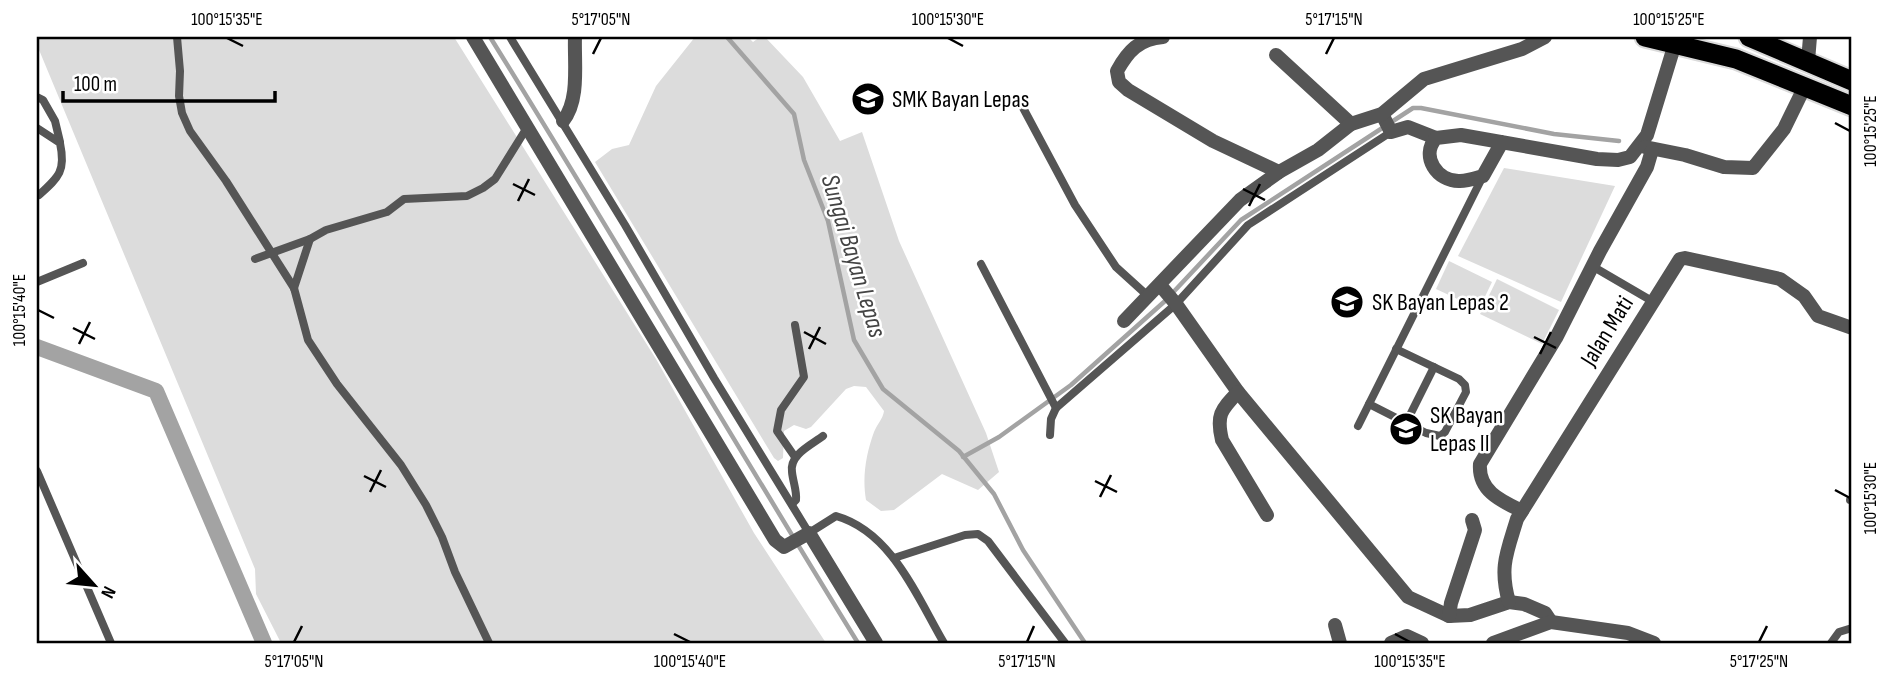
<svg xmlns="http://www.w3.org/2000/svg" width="1889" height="680" viewBox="0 0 1889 680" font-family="'Sofia Sans Condensed',sans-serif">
	<rect width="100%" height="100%" fill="#fff"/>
	<g fill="#dcdcdc">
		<polygon points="37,37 454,37 656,359 754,533 826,643 281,643 256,594 255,569 37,45"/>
		<path d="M695,37H748L753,42L760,37H765L803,77L840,141L862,132L899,241L986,433L999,472L978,490L942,474L894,510L881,511L866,500C862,477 866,454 874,432C877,424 883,419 884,411L866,387L854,386L846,389L811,427L806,429L794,425L784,431L783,458L778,461L774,458L595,162L612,149L629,145L656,86Z"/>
		<polygon points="1504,168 1615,186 1561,302 1458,256"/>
		<polygon points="1449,261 1492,282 1479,309 1436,289"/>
		<polygon points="1497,279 1559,310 1542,344 1480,314"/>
	</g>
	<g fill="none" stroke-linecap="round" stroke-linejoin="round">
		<g stroke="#a3a3a3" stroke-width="4.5">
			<path d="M490,37C615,238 734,442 858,643"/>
			<polyline points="727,37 794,114 804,160 828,221 854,340 883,389 959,451 994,494 1023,550 1085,643"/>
			<polyline points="963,457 999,437 1071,385 1165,301 1241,220 1413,108 1421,108 1554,134 1619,141"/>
		</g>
		<polyline stroke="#a3a3a3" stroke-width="16" points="37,347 156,391 264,643"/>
		<defs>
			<g id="trunk">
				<polyline points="1645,37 1736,59 1852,106"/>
				<polyline points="1749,37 1852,81"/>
			</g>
		</defs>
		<use href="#trunk" stroke="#dbdbdb" stroke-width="23"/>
		<g stroke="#555" stroke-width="8">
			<polyline points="177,37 180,71 179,96 182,113 190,131 226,181 294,288 308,340 337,384 401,465 426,505 442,537 455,572 489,643"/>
			<path d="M510,37L625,225L714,378L809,533L836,516C892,532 917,597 944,643"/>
			<polyline points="37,97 43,100 55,121 60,142"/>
			<polyline points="1021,104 1075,205 1116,267 1148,296"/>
			<path d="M37,128L60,143C66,171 59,177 39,195"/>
			<polyline points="255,259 310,239 326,230 387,212 404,199 467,196 483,188 495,179 528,126"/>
			<polyline points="981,264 1056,408"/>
			<polyline points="1592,266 1652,301"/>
			<polyline points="37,282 83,263"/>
			<polyline points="294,288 310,239"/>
			<polyline points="1369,404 1426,433 1440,436 1445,432 1466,392 1465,385 1459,379 1396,349"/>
			<polyline points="1406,423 1434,367"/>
			<polyline points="1358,426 1483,176"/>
			<polyline points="1050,435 1051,419 1056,408 1176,304 1248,225 1391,132"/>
			<polyline points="795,457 777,431 781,410 804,377 795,325"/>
			<polyline points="37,471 111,643"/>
			<polyline points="1850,500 1852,500"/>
			<path d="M792,504L796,500C797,491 793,482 792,472C789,455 811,445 823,436"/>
			<polyline points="894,558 965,535 978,534 988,541 1065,643"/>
			<polyline points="1831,643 1839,632 1852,628"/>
		</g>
		<g stroke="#555" stroke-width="14">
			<polyline points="473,37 775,540 784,547 809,533 876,643"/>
			<path d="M1163,37C1139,39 1128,51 1117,71L1119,82L1128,90L1213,141L1279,172"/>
			<polyline points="1276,55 1351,124"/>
			<polyline points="1808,61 1810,37"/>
			<polyline points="1382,114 1391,132 1408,127 1436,138"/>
			<path d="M563,121C580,100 574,63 575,37"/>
			<path d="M1502,142L1483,176C1476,178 1468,181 1460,181C1437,182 1420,156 1436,138L1461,135L1597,159L1618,160L1630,157L1647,135L1677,37"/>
			<polyline points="1645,147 1685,155 1724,167 1753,168 1784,129 1805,86"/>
			<polyline points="1160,285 1176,304 1238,392 1408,597 1449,616 1470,615 1509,602 1524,604 1545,613 1551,622"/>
			<polyline points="1124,321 1240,200 1279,172 1318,150 1351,124 1382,114 1424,79 1522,49 1545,37"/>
			<path d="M1238,392C1221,410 1216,415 1222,440L1267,515"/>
			<path d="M1522,511C1501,501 1478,491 1480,464L1556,338L1600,251L1647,167L1652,150"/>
			<path d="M1509,602C1499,567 1507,552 1517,519L1680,259L1685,258L1780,279L1804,296L1818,316L1852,328"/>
			<polyline points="1449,616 1451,603 1475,530 1472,520"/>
			<polyline points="1335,625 1340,643"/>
			<polyline points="1391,643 1407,636 1422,643"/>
			<polyline points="1493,643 1551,622 1628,633 1654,643"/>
		</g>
		<use href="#trunk" stroke="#000" stroke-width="19"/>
	</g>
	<path fill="none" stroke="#000" stroke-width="2.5" d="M227,38L243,46M948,38L963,46M1669,38L1684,46M593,54L601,38M1326,54L1334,38M1835,123L1850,131M513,184L535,195M1243,189L1265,200M518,201L529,179M1249,206L1260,184M38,310L54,318M73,328L95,339M804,332L826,344M1534,337L1556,348M79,344L90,322M809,349L820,327M1540,354L1551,332M364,476L386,487M1095,481L1117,492M1835,490L1850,498M370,492L381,470M1100,497L1111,475M674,634L690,642M1395,634L1410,642M294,642L302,626M1027,642L1034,626M1759,642L1767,626"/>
	<defs>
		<symbol id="school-disc" viewBox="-11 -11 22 22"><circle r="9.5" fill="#000" stroke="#fff"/><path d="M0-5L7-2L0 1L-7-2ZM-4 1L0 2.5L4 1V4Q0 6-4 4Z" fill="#fff"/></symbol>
	</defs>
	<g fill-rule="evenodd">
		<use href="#school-disc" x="849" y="80" width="38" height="38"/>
		<use href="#school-disc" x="1328" y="283" width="38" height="38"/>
		<use href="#school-disc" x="1387" y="410" width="38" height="38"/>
	</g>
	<g text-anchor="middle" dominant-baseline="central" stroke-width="5" stroke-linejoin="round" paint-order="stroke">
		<g font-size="24" fill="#000" stroke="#fff" text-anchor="start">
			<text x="892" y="99">SMK Bayan Lepas</text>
			<text x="1372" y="302">SK Bayan Lepas 2</text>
			<text x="1430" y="415">SK Bayan<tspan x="1430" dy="28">Lepas II</tspan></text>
		</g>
		<g font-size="24" fill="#000" stroke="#fff">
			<text transform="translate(1607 331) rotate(-58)">Jalan Mati</text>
		</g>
		<g font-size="26" font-style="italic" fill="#444" stroke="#fff">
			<text transform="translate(853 256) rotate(73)">Sungai Bayan Lepas</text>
		</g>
	</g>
	<rect width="1889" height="680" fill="none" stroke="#ffffff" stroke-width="77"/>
	<g transform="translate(94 585) rotate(117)" stroke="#ffffff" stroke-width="5" paint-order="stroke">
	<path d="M0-5L12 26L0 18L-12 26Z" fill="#000000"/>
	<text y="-10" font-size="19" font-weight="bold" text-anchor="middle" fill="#000000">N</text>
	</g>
	<path d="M63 91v10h212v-10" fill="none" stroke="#000000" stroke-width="3.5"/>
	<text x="74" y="91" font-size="21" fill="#000000" stroke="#ffffff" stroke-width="5" paint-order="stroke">100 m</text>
	<rect x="38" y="38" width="1812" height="604" fill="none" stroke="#000" stroke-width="2.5"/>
	<g font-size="18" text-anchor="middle" fill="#000">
		<text x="227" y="25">100°15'35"E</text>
		<text x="601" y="25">5°17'05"N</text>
		<text x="948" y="25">100°15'30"E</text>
		<text x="1334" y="25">5°17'15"N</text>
		<text x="1669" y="25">100°15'25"E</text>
		<text transform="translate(1870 131) rotate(-90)" y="6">100°15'25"E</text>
		<text transform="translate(19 310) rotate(-90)" y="6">100°15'40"E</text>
		<text transform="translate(1870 498) rotate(-90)" y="6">100°15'30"E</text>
		<text x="294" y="667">5°17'05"N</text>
		<text x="690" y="667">100°15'40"E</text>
		<text x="1027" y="667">5°17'15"N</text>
		<text x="1410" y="667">100°15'35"E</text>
		<text x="1759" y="667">5°17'25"N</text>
	</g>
</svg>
